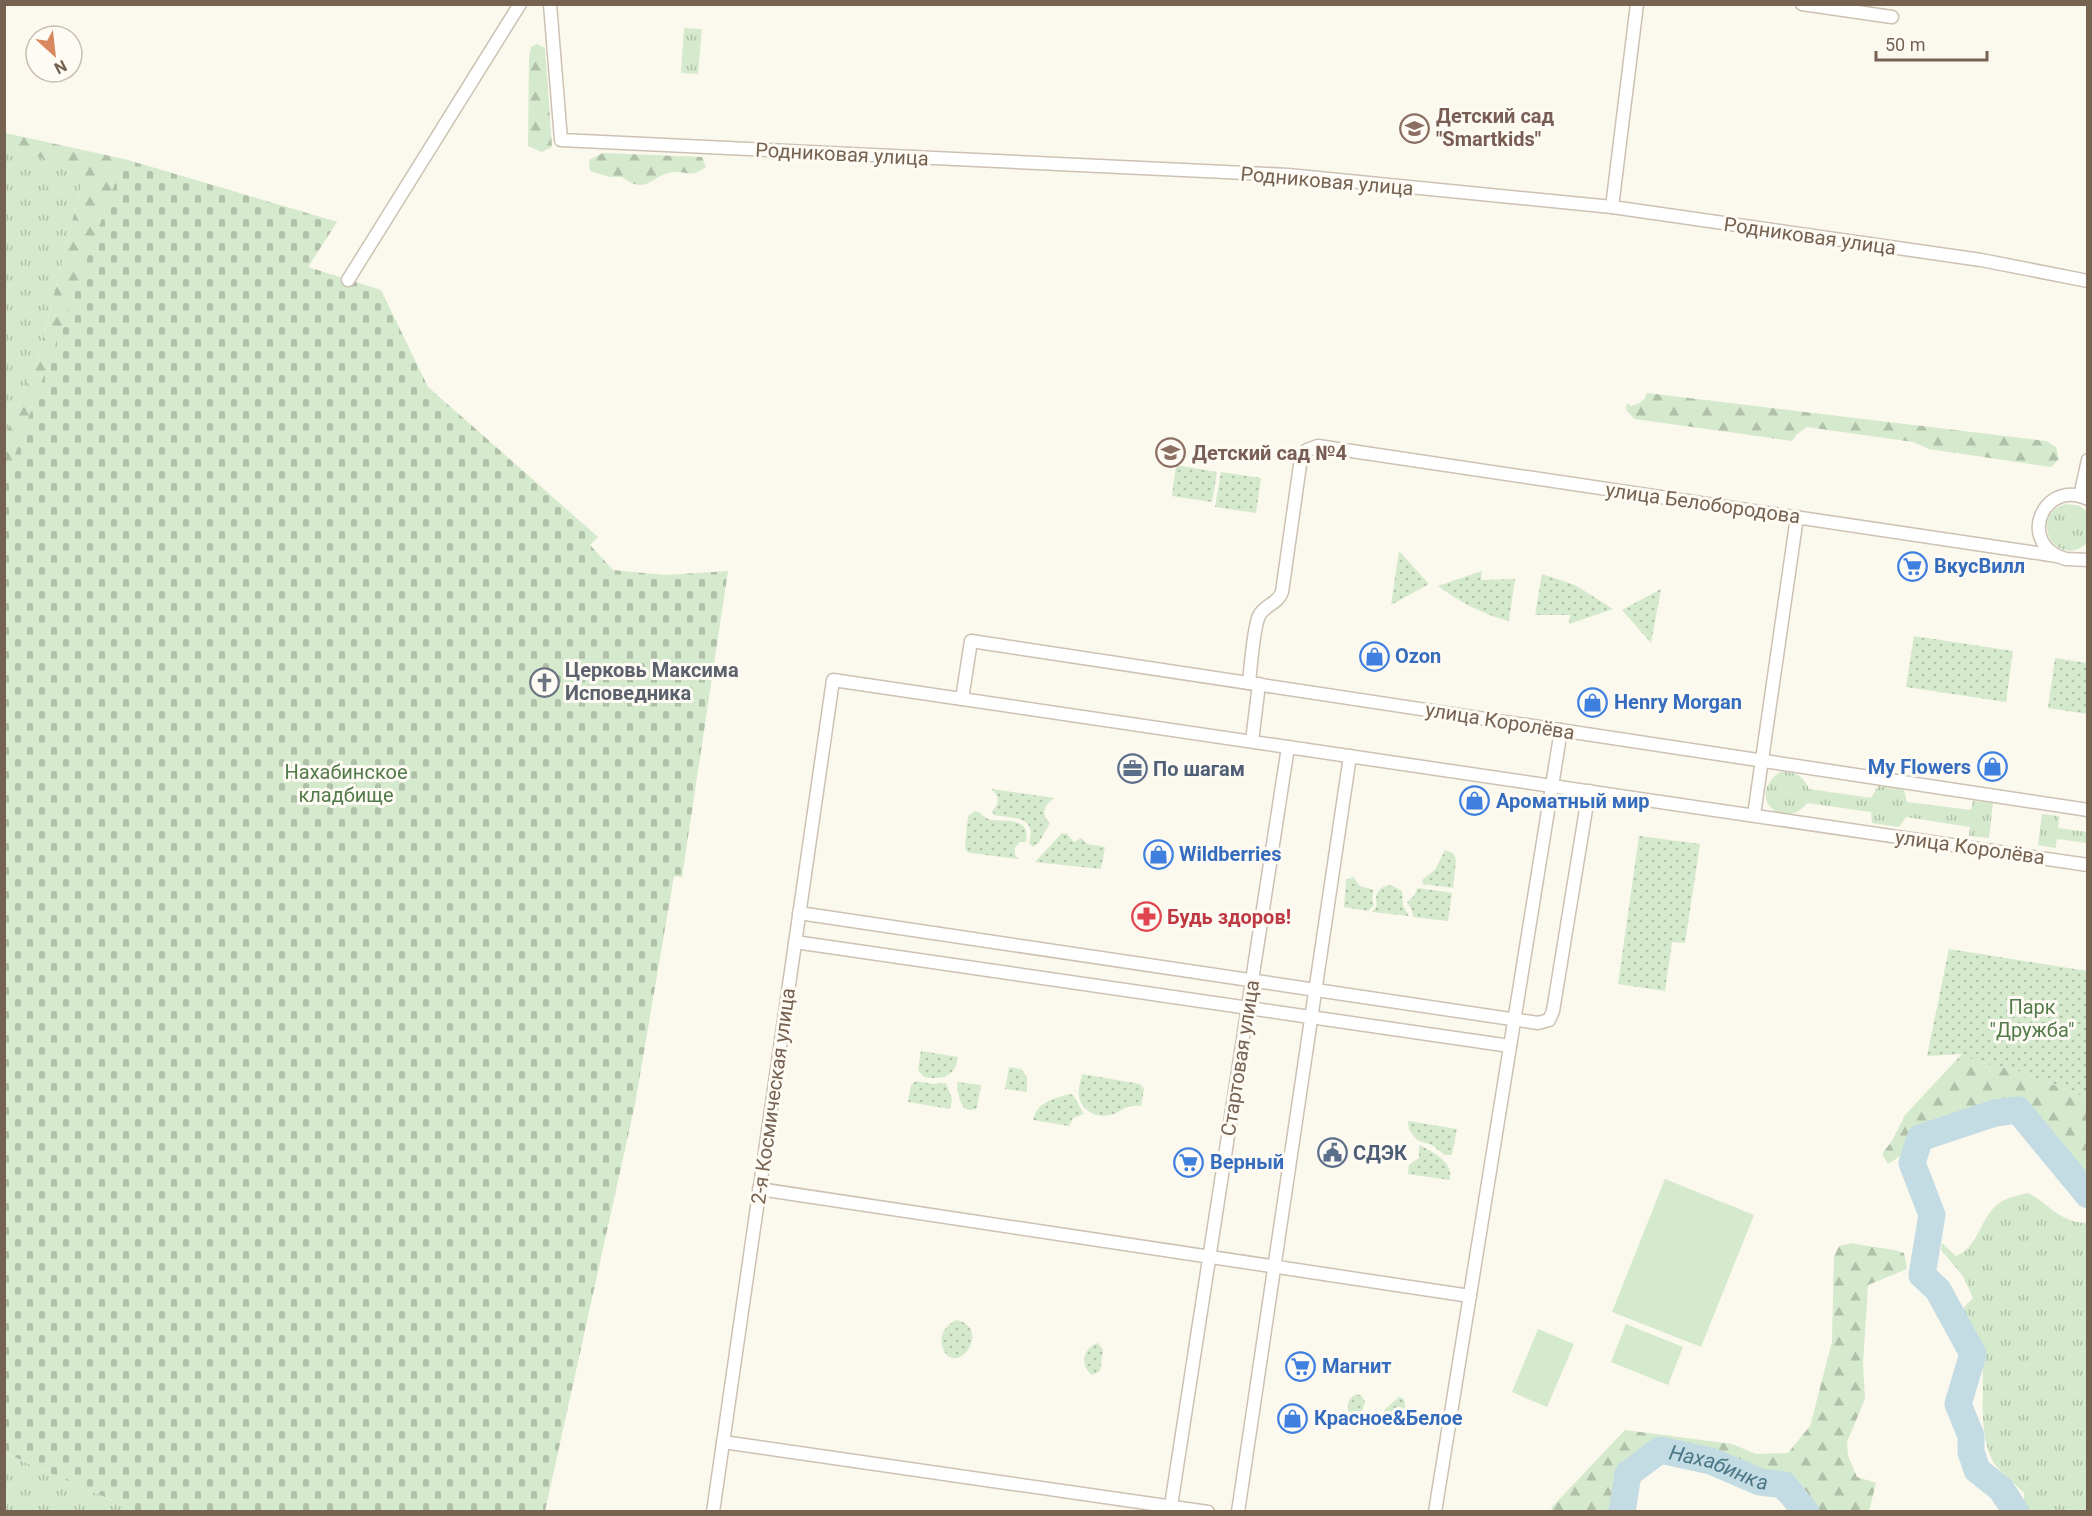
<svg xmlns="http://www.w3.org/2000/svg" width="2092" height="1516" viewBox="0 0 2092 1516" font-family="Roboto,sans-serif">
	<defs>
		<pattern id="grass-tufts" width="24" height="20" patternUnits="userSpaceOnUse" patternTransform="scale(1.5)"><rect width="24" height="20" fill="#d5e9cc"/><path d="M3 7l-1-3M5 7V3M7 7l1-3M15 17l-1-3M17 17v-4M19 17l1-3" fill="none" stroke="#b1c0a8"/></pattern>
		<pattern id="forest-firs" width="22" height="20" patternUnits="userSpaceOnUse" patternTransform="scale(1.5)"><rect width="22" height="20" fill="#d5e9cc"/><path d="M5 1l3.5 6h-7zM16 11l3.5 6h-7z" fill="#b1c0a8"/></pattern>
		<pattern id="cemetery-stones" width="16" height="16" patternUnits="userSpaceOnUse" patternTransform="scale(1.5)"><rect width="16" height="16" fill="#d5e9cc"/><path d="M2 7V4a2 2 0 0 1 4 0v3zM10 15v-3a2 2 0 0 1 4 0v3z" fill="#b1c0a8"/></pattern>
		<pattern id="park-dots" width="8" height="8" patternUnits="userSpaceOnUse" patternTransform="scale(1.5)"><rect width="8" height="8" fill="#d5e9cc"/><path d="M2 2h.1M6 6h.1" fill="none" stroke="#b1c0a8" stroke-width="1.8" stroke-linecap="round"/></pattern>
	</defs>
	<rect width="100%" height="100%" fill="#fbf8ee"/>
	<g fill="url(#grass-tufts)">
		<polygon points="684,28 702,29 698,74 681,73"/>
		<polygon points="5,148 34,155 83,178 38,358 5,435"/>
		<path d="M2066,504L2080,506L2087,511V543C2056,571 2026,515 2066,504Z"/>
		<path d="M1780,772C1795,772 1802,774 1809,789L1871,798L1878,786L1904,790L1907,802L1971,810L1973,801L1993,803L1989,838L1969,836L1970,827L1906,817L1899,827L1872,823L1871,812L1807,803C1784,833 1744,797 1780,772Z"/>
		<polygon points="2042,814 2059,816 2058,828 2087,832 2087,843 2057,839 2055,848 2038,845"/>
		<path d="M2028,1193C2051,1205 2059,1222 2087,1223V1511H2024V1493C2016,1484 1997,1470 1992,1460C1974,1420 1990,1377 1978,1337C1975,1327 1966,1319 1962,1309L1973,1298L1963,1276L1941,1250L1942,1243L1956,1256C1980,1247 1979,1216 2001,1202C2008,1197 2020,1195 2028,1193Z"/>
		<polygon points="4,1453 9,1455 136,1511 5,1511"/>
	</g>
	<g fill="url(#forest-firs)">
		<polygon points="537,44 545,48 552,147 542,152 528,146 529,57 531,47"/>
		<polygon points="5,133 124,159 337,222 299,270 5,484 5,435 38,358 83,178 34,155 5,148"/>
		<path d="M603,153L702,157L706,167C689,178 691,172 675,172C652,173 648,197 622,177H610L590,171L589,160Z"/>
		<path d="M1647,393L2046,441L2056,447L2059,459L2051,467L1929,449L1913,442L1807,427L1796,435L1792,441L1635,419L1627,411L1626,407L1627,403L1631,406C1640,403 1644,402 1647,393Z"/>
		<polygon points="1962,1054 1977,1062 2019,1071 2087,1098 2087,1182 2033,1126 2024,1111 2007,1106 1990,1109 1928,1147 1902,1155 1888,1164 1882,1154 1892,1141 1905,1115"/>
		<path d="M1853,1243C1870,1248 1887,1247 1904,1253L1907,1269L1868,1285L1863,1362L1865,1399L1847,1442L1848,1456L1857,1477L1876,1483L1869,1511H1815L1811,1499L1790,1510C1763,1484 1708,1456 1670,1455C1658,1455 1648,1458 1638,1462L1630,1478L1624,1495L1614,1511H1551L1552,1507L1625,1430L1732,1444L1756,1454L1788,1453L1810,1426L1832,1342L1834,1257L1839,1246Z"/>
	</g>
	<polygon fill="url(#cemetery-stones)" points="124,159 337,222 308,267 381,290 428,387 598,537 590,545 613,570 665,575 728,571 682,877 674,876 635,1104 545,1511 136,1511 5,1453 4,484"/>
	<g fill="url(#park-dots)">
		<polygon points="1176,465 1217,472 1212,502 1172,496"/>
		<polygon points="1221,472 1261,478 1256,513 1215,507"/>
		<polygon points="1399,551 1429,584 1391,605"/>
		<path d="M1482,571L1481,580L1515,579L1509,621C1482,614 1460,602 1438,586Z"/>
		<polygon points="1542,574 1575,585 1613,609 1569,624 1570,615 1535,615"/>
		<polygon points="1661,589 1651,643 1622,610"/>
		<polygon points="1914,636 2013,651 2006,702 1906,687"/>
		<polygon points="2055,658 2087,663 2087,714 2048,708"/>
		<path d="M991,789L1055,798C1044,804 1040,814 1050,823L1039,842L1033,847L1029,843C1038,814 1011,819 994,815L992,811C1000,804 1000,796 991,789Z"/>
		<path d="M975,811C982,813 985,819 992,820C1008,822 1031,817 1026,842H1020L1015,848V855L1019,859L971,853L966,851L965,846L968,816Z"/>
		<polygon points="1062,833 1067,834 1074,842 1081,838 1088,844 1105,847 1101,869 1035,862"/>
		<polygon points="1639,836 1700,844 1685,943 1672,942 1665,991 1618,984"/>
		<polygon points="1445,850 1453,853 1456,860 1453,888 1423,884 1422,880 1435,870"/>
		<polygon points="1353,877 1360,886 1374,890 1372,899 1374,905 1368,911 1344,907 1346,880"/>
		<path d="M1391,885L1402,891L1403,906L1409,916L1372,912L1377,905C1374,894 1379,886 1391,885Z"/>
		<polygon points="1418,888 1452,893 1448,921 1413,917 1412,910 1407,902 1413,897"/>
		<polygon points="1949,949 2087,971 2087,1098 2019,1071 1977,1062 1962,1054 1927,1056"/>
		<path d="M921,1051L958,1057C955,1077 942,1080 924,1077L918,1070Z"/>
		<polygon points="1009,1067 1021,1069 1027,1077 1027,1092 1005,1089"/>
		<path d="M1082,1074L1140,1084L1144,1089L1141,1106C1125,1104 1124,1111 1110,1115C1096,1119 1079,1109 1079,1094C1078,1088 1081,1080 1082,1074Z"/>
		<polygon points="916,1081 933,1084 946,1083 952,1099 950,1109 908,1102 911,1085"/>
		<path d="M957,1082L981,1085L977,1108C960,1117 958,1093 957,1082Z"/>
		<path d="M1069,1094L1073,1095L1084,1114L1073,1118L1069,1126L1033,1120C1037,1102 1053,1099 1069,1094Z"/>
		<polygon points="1408,1121 1457,1129 1452,1155 1445,1155 1432,1145 1417,1140 1409,1130"/>
		<path d="M1419,1145C1433,1152 1453,1161 1450,1180L1408,1174L1409,1165L1419,1158Z"/>
		<path d="M957,1320C992,1329 958,1376 944,1351C937,1337 945,1325 957,1320Z"/>
		<path d="M1098,1343L1103,1350L1100,1371L1092,1375C1079,1365 1083,1348 1098,1343Z"/>
		<path d="M1356,1394L1362,1396L1365,1402L1361,1414L1355,1416L1350,1415C1346,1406 1347,1399 1356,1394Z"/>
		<polygon points="1399,1397 1404,1399 1406,1413 1405,1418 1400,1419 1393,1416 1388,1416 1384,1412 1385,1409"/>
	</g>
	<g fill="#d5e9cc">
		<polygon points="1665,1179 1754,1215 1701,1347 1612,1312"/>
		<polygon points="1626,1324 1683,1347 1668,1385 1611,1362"/>
		<polygon points="1538,1329 1574,1344 1547,1407 1512,1392"/>
	</g>
	<g fill="none" stroke-linecap="round" stroke-linejoin="round">
		<g stroke="#c3dce4" stroke-width="27">
			<path id="s1" d="M1622,1512L1628,1474L1660,1450L1711,1461L1760,1482L1784,1485L1806,1512"/>
			<polyline points="2016,1512 2001,1489 1977,1470 1971,1452 1971,1436 1958,1404 1973,1354 1938,1290 1922,1275 1932,1215 1912,1163 1920,1138 1995,1113 2018,1110 2088,1195"/>
		</g>
		<defs>
			<g id="street">
				<polyline points="550,4 561,140 1288,175 1612,207 1981,260 2088,281"/>
				<polyline points="1802,4 1892,17"/>
				<polyline points="1612,207 1637,4"/>
				<polyline points="348,280 520,4"/>
				<polyline points="2080,496 2088,460"/>
				<path d="M2057,556C2018,534 2048,479 2088,499"/>
				<path d="M1249,683C1251,666 1253,629 1259,616C1264,605 1278,604 1282,592L1301,458L1307,450L1318,446L2057,556L2066,559L2088,560"/>
				<polyline points="962,699 971,641 2088,810"/>
				<polyline points="1252,741 1259,684"/>
				<polyline points="1754,815 1797,517"/>
				<polyline points="799,913 1538,1023 1549,1020 1553,1011 1589,791"/>
				<polyline points="795,942 1510,1046"/>
				<polyline points="759,1189 1470,1296"/>
				<polyline points="723,1442 1208,1512"/>
				<polyline points="713,1512 833,680 2088,865"/>
				<polyline points="1170,1512 1288,747"/>
				<polyline points="1238,1512 1350,756"/>
				<polyline points="1435,1512 1561,730"/>
			</g>
		</defs>
		<use href="#street" stroke="#cdc1b3" stroke-width="15"/>
		<use href="#street" stroke="#fff" stroke-width="12"/>
	</g>
	<defs>
		<symbol id="school-ring" viewBox="-11 -11 22 22"><circle r="9.5" fill="#fefbf4" stroke="#8d6e63" stroke-width="1.5"/><path d="M0-5L7-2L0 1L-7-2ZM-4 1L0 2.5L4 1V4Q0 6-4 4Z" fill="#8d6e63"/></symbol>
		<symbol id="supermarket-ring" viewBox="-11 -11 22 22"><circle r="9.5" fill="#fefbf4" stroke="#3f7fe0" stroke-width="1.5"/><path d="M-6-5.5h2.5l.6 2H6L4.5 2H-2.5L-4.4-4H-6ZM-1.5 3.2a1.3 1.3 0 1 0 .1 0ZM3 3.2a1.3 1.3 0 1 0 .1 0Z" fill="#3f7fe0"/></symbol>
		<symbol id="shop-ring" viewBox="-11 -11 22 22"><circle r="9.5" fill="#fefbf4" stroke="#3f7fe0" stroke-width="1.5"/><path d="M-5-2.5h2.3a2.7 3.5 0 0 1 5.4 0H5L5.5 6h-11ZM-1.5-2.5h3a1.5 2.3 0 0 0-3 0Z" fill="#3f7fe0"/></symbol>
		<symbol id="church-ring" viewBox="-11 -11 22 22"><circle r="9.5" fill="#fefbf4" stroke="#6b7280" stroke-width="1.5"/><path d="M-1.2-6h2.4v3.5h3.3v2.4h-3.3V6h-2.4V-.1h-3.3v-2.4h3.3Z" fill="#6b7280"/></symbol>
		<symbol id="office-ring" viewBox="-11 -11 22 22"><circle r="9.5" fill="#fefbf4" stroke="#5c6f8a" stroke-width="1.5"/><path d="M-6-3h4V-5.5h4V-3h4V5H-6ZM-1-4.5V-3h2v-1.5ZM-6 0V1H6V0Z" fill="#5c6f8a"/></symbol>
		<symbol id="pharmacy-ring" viewBox="-11 -11 22 22"><circle r="9.5" fill="#fefbf4" stroke="#e0444e" stroke-width="1.5"/><path d="M-2-6h4v4h4v4h-4v4h-4v-4h-4v-4h4Z" fill="#e0444e"/></symbol>
		<symbol id="civic-ring" viewBox="-11 -11 22 22"><circle r="9.5" fill="#fefbf4" stroke="#5c6f8a" stroke-width="1.5"/><path d="M-.6-6.5H3V-4.5H.6V-3L4-1V1h2V6H-6V1h2V-1L-.6-3ZM-1.2 2.5V6h2.4V2.5Z" fill="#5c6f8a"/></symbol>
	</defs>
	<g fill-rule="evenodd">
		<use href="#school-ring" x="1398" y="112" width="33" height="33"/>
		<use href="#school-ring" x="1154" y="436" width="33" height="33"/>
		<use href="#supermarket-ring" x="1896" y="550" width="33" height="33"/>
		<use href="#shop-ring" x="1358" y="640" width="33" height="33"/>
		<use href="#church-ring" x="528" y="666" width="33" height="33"/>
		<use href="#shop-ring" x="1576" y="686" width="33" height="33"/>
		<use href="#shop-ring" x="1976" y="750" width="33" height="33"/>
		<use href="#office-ring" x="1116" y="752" width="33" height="33"/>
		<use href="#shop-ring" x="1458" y="784" width="33" height="33"/>
		<use href="#shop-ring" x="1142" y="838" width="33" height="33"/>
		<use href="#pharmacy-ring" x="1130" y="900" width="33" height="33"/>
		<use href="#civic-ring" x="1316" y="1136" width="33" height="33"/>
		<use href="#supermarket-ring" x="1172" y="1146" width="33" height="33"/>
		<use href="#supermarket-ring" x="1284" y="1350" width="33" height="33"/>
		<use href="#shop-ring" x="1276" y="1402" width="33" height="33"/>
	</g>
	<g text-anchor="middle" dominant-baseline="central" stroke-width="6" stroke-linejoin="round" paint-order="stroke">
		<g font-size="20" font-weight="bold" fill="#785e54" stroke="#fefbf4" text-anchor="start">
			<text x="1436" y="116">Детский сад<tspan x="1436" dy="23">"Smartkids"</tspan></text>
			<text x="1192" y="453">Детский сад №4</text>
		</g>
		<g font-size="20" fill="#766251" stroke="#fefbf4">
			<text transform="translate(842 154) rotate(3)">Родниковая улица</text>
			<text transform="translate(1327 181) rotate(5)">Родниковая улица</text>
			<text transform="translate(1810 236) rotate(8)">Родниковая улица</text>
			<text transform="translate(1703 503) rotate(8)">улица Белобородова</text>
			<text transform="translate(1500 721) rotate(9)">улица Королёва</text>
			<text transform="translate(1970 847) rotate(8)">улица Королёва</text>
			<text transform="translate(1240 1058) rotate(-81)">Стартовая улица</text>
			<text transform="translate(773 1096) rotate(-82)">2-я Космическая улица</text>
		</g>
		<g font-size="20" font-weight="bold" fill="#366cbe" stroke="#fefbf4" text-anchor="start">
			<text x="1934" y="566">ВкусВилл</text>
			<text x="1395" y="656">Ozon</text>
			<text x="1614" y="702">Henry Morgan</text>
			<text x="1971" y="767" text-anchor="end">My Flowers</text>
			<text x="1496" y="801">Ароматный мир</text>
			<text x="1179" y="854">Wildberries</text>
			<text x="1210" y="1162">Верный</text>
			<text x="1322" y="1366">Магнит</text>
			<text x="1314" y="1418">Красное&amp;Белое</text>
		</g>
		<g font-size="20" font-weight="bold" fill="#5b616d" stroke="#fefbf4" text-anchor="start">
			<text x="565" y="670">Церковь Максима<tspan x="565" dy="23">Исповедника</tspan></text>
		</g>
		<g font-size="20" font-weight="bold" fill="#4e5e75" stroke="#fefbf4" text-anchor="start">
			<text x="1153" y="769">По шагам</text>
			<text x="1353" y="1153">СДЭК</text>
		</g>
		<g font-size="20" fill="#537a4a" stroke="#fefbf4">
			<text x="346" y="772">Нахабинское<tspan x="346" dy="23">кладбище</tspan></text>
			<text x="2032" y="1007">Парк<tspan x="2032" dy="23">"Дружба"</tspan></text>
		</g>
		<g font-size="20" font-weight="bold" fill="#be3a42" stroke="#fefbf4" text-anchor="start">
			<text x="1167" y="917">Будь здоров!</text>
		</g>
		<g font-size="21" font-style="italic" fill="#4c7786" stroke="#fefbf4">
			<text stroke="none"><textPath href="#s1" startOffset="140">Нахабинка</textPath></text>
		</g>
	</g>
	<rect width="2092" height="1516" fill="none" stroke="#766251" stroke-width="12"/>
	<g transform="translate(54 54) rotate(153)"><circle r="28" fill="#fefbf4" stroke="#c8beb3" stroke-width="1.5"/>
	<path d="M0-4.5L10 22L0 15L-10 22Z" fill="#d9875e"/>
	<text y="-9" font-size="16" font-weight="bold" text-anchor="middle" fill="#766251">N</text>
	</g>
	<path d="M1876 51v9h111v-9" fill="none" stroke="#766251" stroke-width="3"/>
	<text x="1885" y="51" font-size="18" fill="#766251" stroke="#fefbf4" stroke-width="4.5" paint-order="stroke">50 m</text>
</svg>
